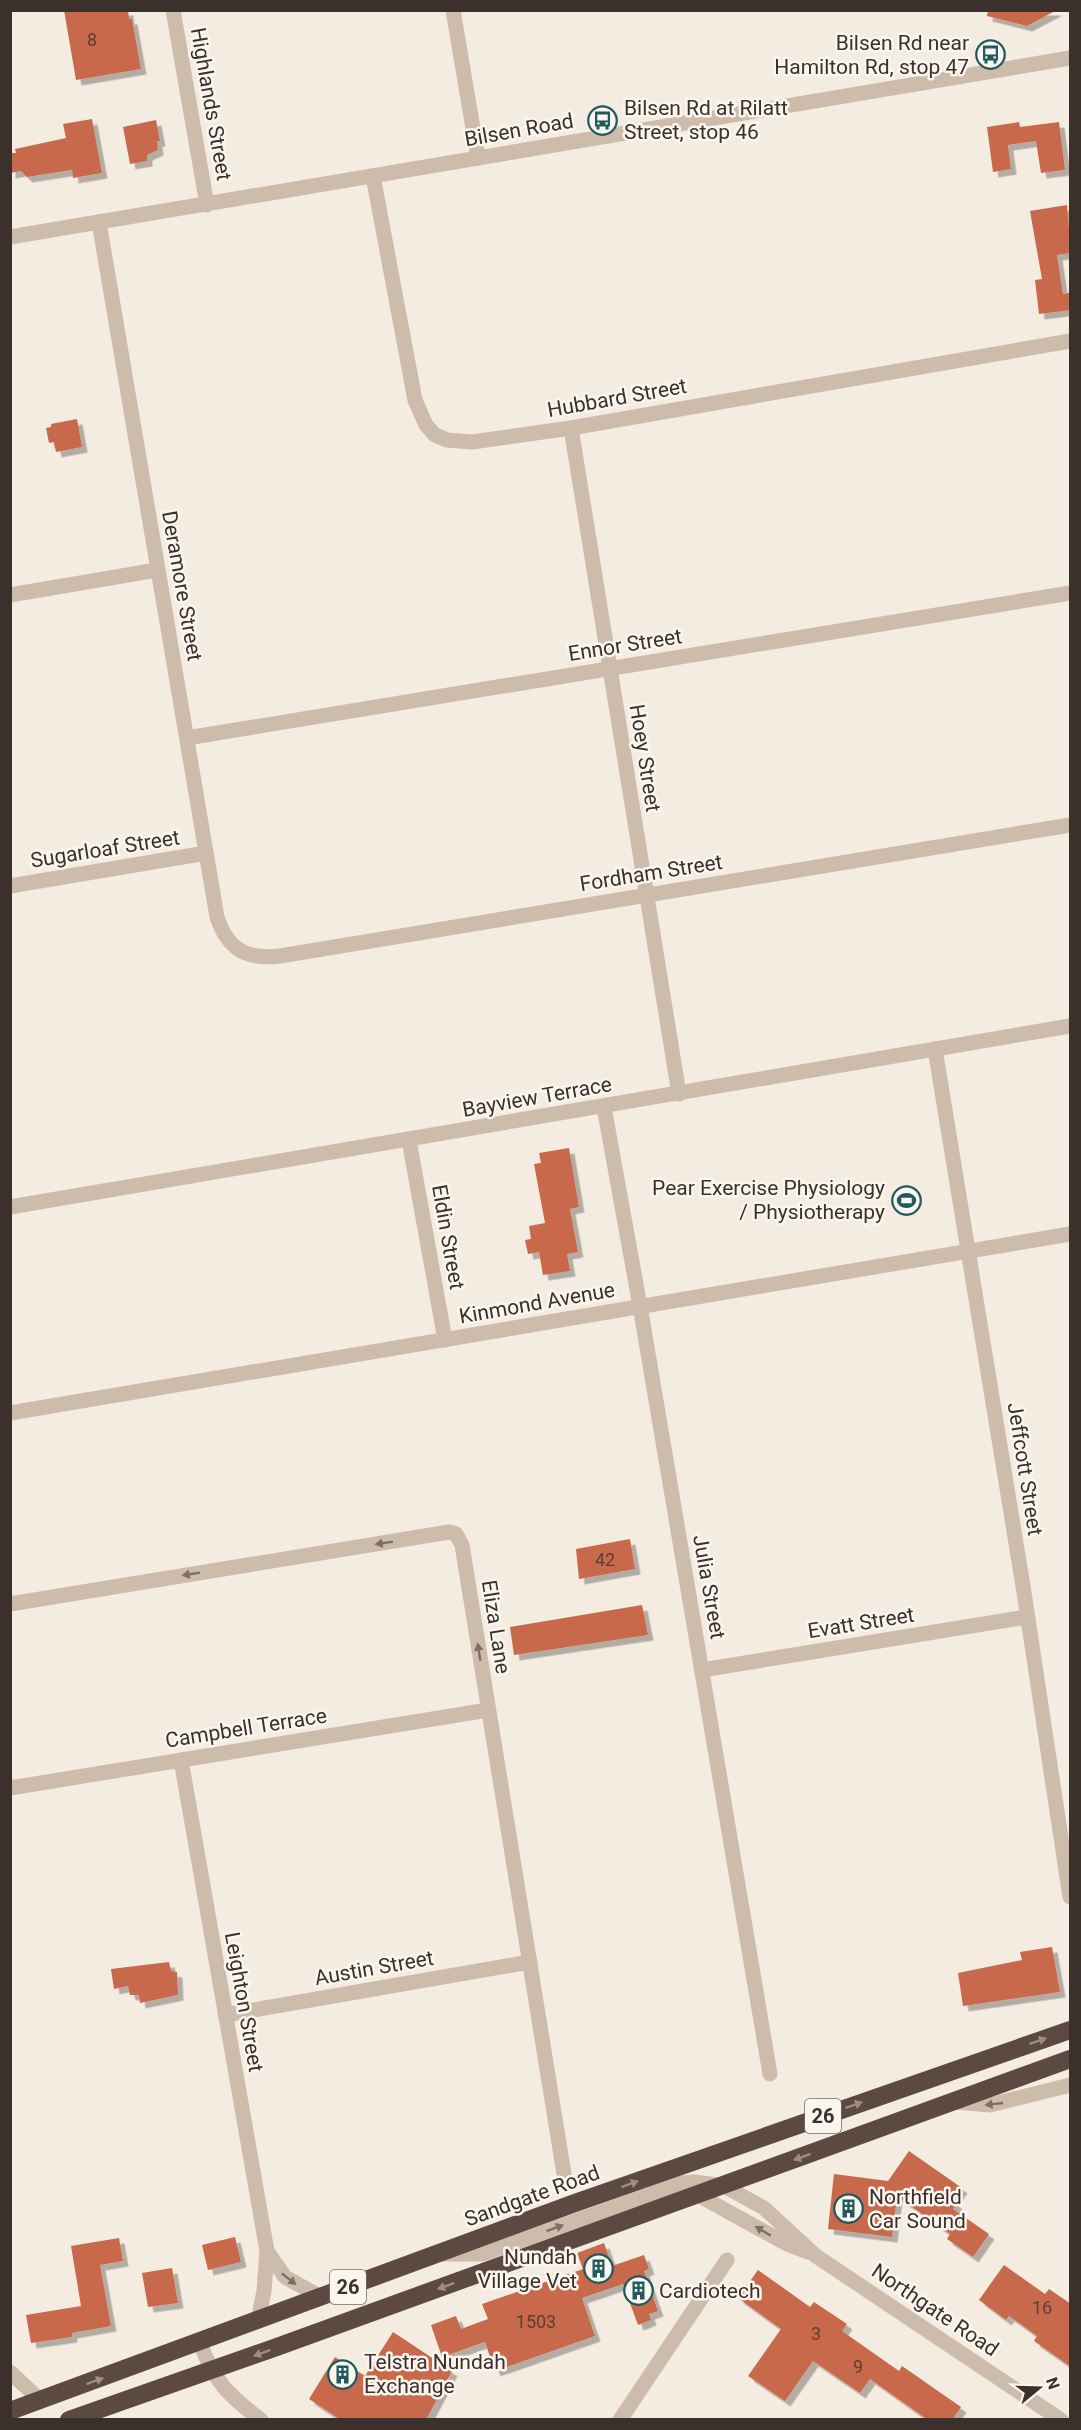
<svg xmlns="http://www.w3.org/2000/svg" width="1081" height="2430" viewBox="0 0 1081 2430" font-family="Roboto,sans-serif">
	<defs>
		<filter id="shadow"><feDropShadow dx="5.5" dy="5.5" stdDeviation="0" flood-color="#0004"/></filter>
	</defs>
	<rect width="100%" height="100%" fill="#f4ebe1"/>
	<g fill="#c8694b" filter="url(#shadow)">
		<polygon points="64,10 128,10 129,19 132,19 141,69 76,80"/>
		<polygon points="988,10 1057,10 1027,26 987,16"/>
		<polygon points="92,119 102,173 73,178 72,170 27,177 21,171 10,173 10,153 16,153 15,149 66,138 63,124"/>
		<polygon points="156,120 160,141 157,141 158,150 147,155 147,161 130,164 123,127"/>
		<polygon points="1019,122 1020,127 1059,122 1065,170 1041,173 1036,141 1008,145 1011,169 993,172 987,127"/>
		<polygon points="1067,205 1071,253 1057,255 1063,294 1069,293 1071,310 1039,314 1035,280 1042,279 1030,211"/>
		<polygon points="77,419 82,447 56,452 54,442 49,443 46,428 51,427 51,424"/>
		<polygon points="569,1148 579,1207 570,1209 578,1252 567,1254 570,1271 543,1275 539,1252 528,1254 525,1240 531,1239 529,1226 545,1223 534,1164 541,1163 539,1153"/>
		<polygon points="630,1539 635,1569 579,1579 576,1549"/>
		<polygon points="642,1605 648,1635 514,1655 510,1627"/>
		<polygon points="1052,1947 1060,1992 963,2006 958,1973 1022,1960 1020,1952"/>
		<polygon points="169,1962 171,1971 177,1972 178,1995 140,2003 139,1995 130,1995 128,1986 114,1989 111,1969"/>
		<polygon points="909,2151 962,2188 953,2201 957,2204 953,2209 989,2234 973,2257 947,2239 950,2234 897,2196 892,2237 828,2229 834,2174 888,2181"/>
		<polygon points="235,2237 241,2262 208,2270 202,2245"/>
		<polygon points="119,2238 123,2261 100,2265 111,2326 72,2333 72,2337 31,2343 26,2315 81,2306 71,2246"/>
		<polygon points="604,2243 612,2266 644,2255 649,2269 644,2271 658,2311 649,2314 651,2320 638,2325 623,2284 582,2298 595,2336 495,2371 485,2342 442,2357 431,2325 456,2316 461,2329 488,2319 482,2304 583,2269 577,2253"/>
		<polygon points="1004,2265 1045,2294 1049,2289 1071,2304 1071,2367 1034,2341 1037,2336 1009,2316 1006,2320 979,2300"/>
		<polygon points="172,2268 178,2303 148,2307 142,2273"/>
		<polygon points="758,2270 810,2307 814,2302 847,2324 842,2331 899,2371 902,2366 961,2407 952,2420 928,2420 870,2379 860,2393 813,2361 785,2401 748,2376 781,2329 738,2298"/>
		<polygon points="393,2332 452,2371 426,2420 341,2420 309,2399 335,2357 365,2376"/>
	</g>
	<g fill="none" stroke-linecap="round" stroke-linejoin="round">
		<g stroke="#cdbbac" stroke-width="15">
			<polyline points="173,10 207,205"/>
			<polyline points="453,10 478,158"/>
			<polyline points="373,176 415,400 426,425 435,435 447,440 472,442 571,428 1070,341"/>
			<path d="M99,222L217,917C228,950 247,960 280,956L1070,825"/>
			<polyline points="10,237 1070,58"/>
			<polyline points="571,428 679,1094"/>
			<polyline points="10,595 157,570"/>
			<polyline points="187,738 1070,593"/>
			<polyline points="10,886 206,853"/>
			<polyline points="935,1049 1023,1586 1070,1897"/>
			<polyline points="604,1107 640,1306 770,2074"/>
			<polyline points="409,1140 445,1340"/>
			<polyline points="10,1207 1070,1026"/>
			<polyline points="10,1413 1070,1234"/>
			<polyline points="10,1604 449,1532 456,1534 462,1545 564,2174"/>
			<polyline points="702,1670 1027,1617"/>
			<polyline points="181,1760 267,2251 264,2291 258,2321"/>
			<polyline points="10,1788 488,1710"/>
			<polyline points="225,2015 530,1962"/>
			<polyline points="956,2102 990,2105 1070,2085"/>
			<polyline points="698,2195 787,2244 808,2252"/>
			<polyline points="267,2251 285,2277 321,2297"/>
			<polyline points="443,2254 483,2254 682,2183 695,2182 724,2186 764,2208 816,2256 1061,2420"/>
			<path d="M200,2343C214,2381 228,2395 261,2420"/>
			<polyline points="10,2372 40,2400"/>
			<polyline points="620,2420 727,2260"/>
		</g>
		<g stroke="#5c4a42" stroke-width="18">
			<polyline points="10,2411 575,2203 1070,2030"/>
			<polyline points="69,2420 274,2348 1070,2059"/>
		</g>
	</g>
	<defs><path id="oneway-solid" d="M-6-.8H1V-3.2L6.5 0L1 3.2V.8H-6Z" transform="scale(1.5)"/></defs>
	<g fill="#7d6f65">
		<use href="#oneway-solid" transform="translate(384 1543) rotate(171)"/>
		<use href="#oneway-solid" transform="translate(191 1574) rotate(171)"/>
		<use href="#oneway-solid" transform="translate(479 1652) rotate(-99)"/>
		<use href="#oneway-solid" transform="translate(994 2104) rotate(174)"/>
		<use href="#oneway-solid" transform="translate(555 2228) rotate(-20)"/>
		<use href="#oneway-solid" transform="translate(763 2231) rotate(-149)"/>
		<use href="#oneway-solid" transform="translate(289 2279) rotate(38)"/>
	</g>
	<g fill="#9c8e87">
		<use href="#oneway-solid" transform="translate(1038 2041) rotate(-19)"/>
		<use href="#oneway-solid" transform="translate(854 2105) rotate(-19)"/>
		<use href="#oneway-solid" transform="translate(802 2157) rotate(160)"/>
		<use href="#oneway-solid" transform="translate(630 2184) rotate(-20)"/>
		<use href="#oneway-solid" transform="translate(446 2286) rotate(160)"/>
		<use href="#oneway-solid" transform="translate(262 2353) rotate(160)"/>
		<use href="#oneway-solid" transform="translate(95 2381) rotate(-20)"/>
	</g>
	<defs>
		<symbol id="bus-ring" viewBox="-11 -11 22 22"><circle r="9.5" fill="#fbf5ee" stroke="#1f5a5e" stroke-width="1.5"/><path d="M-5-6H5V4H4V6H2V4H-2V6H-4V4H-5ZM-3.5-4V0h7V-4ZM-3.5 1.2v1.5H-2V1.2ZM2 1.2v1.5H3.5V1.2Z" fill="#1f5a5e"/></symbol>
		<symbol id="stadium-ring" viewBox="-11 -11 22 22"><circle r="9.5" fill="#fbf5ee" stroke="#1f5a5e" stroke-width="1.5"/><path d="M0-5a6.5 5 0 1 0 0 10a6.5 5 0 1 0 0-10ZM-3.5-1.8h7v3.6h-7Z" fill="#1f5a5e"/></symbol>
		<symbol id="building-ring" viewBox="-11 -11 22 22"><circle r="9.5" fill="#fbf5ee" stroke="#1f5a5e" stroke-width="1.5"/><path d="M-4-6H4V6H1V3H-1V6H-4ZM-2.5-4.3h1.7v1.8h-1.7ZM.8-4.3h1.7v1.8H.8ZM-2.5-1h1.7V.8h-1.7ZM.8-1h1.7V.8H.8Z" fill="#1f5a5e"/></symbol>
	</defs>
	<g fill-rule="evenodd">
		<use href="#bus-ring" x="974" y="38" width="33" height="33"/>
		<use href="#bus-ring" x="586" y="104" width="33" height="33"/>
		<use href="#stadium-ring" x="890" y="1184" width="33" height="33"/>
		<use href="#building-ring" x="832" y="2192" width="33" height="33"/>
		<use href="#building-ring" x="582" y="2252" width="33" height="33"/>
		<use href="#building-ring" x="622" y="2274" width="33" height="33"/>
		<use href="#building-ring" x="326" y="2358" width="33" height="33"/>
	</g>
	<g text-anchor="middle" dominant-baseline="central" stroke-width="5" stroke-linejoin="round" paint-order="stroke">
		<g font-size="18" fill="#5e3e33">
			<text x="92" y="39">8</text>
			<text x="605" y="1559">42</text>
			<text x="1042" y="2307">16</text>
			<text x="536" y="2321">1503</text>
			<text x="816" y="2333">3</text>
			<text x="858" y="2366">9</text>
		</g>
		<g fill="#fbf5ee" stroke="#756b66" stroke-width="1.5">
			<rect x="805" y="2099" width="36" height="34" rx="4.5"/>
			<rect x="330" y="2270" width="36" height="34" rx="4.5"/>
		</g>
		<g font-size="20" font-weight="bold" fill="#3b302b">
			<text x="823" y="2116">26</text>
			<text x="348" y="2287">26</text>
		</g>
		<g font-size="21" fill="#3b302b" stroke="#fbf5ee" text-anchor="start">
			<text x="969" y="43" text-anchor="end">Bilsen Rd near<tspan x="969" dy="24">Hamilton Rd, stop 47</tspan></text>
			<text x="624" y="108">Bilsen Rd at Rilatt<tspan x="624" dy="24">Street, stop 46</tspan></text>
			<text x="885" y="1188" text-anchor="end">Pear Exercise Physiology<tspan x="885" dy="24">/ Physiotherapy</tspan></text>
			<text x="869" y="2197">Northfield<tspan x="869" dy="24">Car Sound</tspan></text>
			<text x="577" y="2257" text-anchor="end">Nundah<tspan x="577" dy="24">Village Vet</tspan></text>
			<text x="659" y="2291">Cardiotech</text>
			<text x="364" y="2362">Telstra Nundah<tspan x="364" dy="24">Exchange</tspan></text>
		</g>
		<g font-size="21" fill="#3b302b" stroke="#fbf5ee">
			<text transform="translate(211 104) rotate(80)">Highlands Street</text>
			<text transform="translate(519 130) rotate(-10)">Bilsen Road</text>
			<text transform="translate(617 398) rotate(-10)">Hubbard Street</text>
			<text transform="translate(182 586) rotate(80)">Deramore Street</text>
			<text transform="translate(625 645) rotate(-9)">Ennor Street</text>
			<text transform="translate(645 758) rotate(81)">Hoey Street</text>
			<text transform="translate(105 849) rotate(-9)">Sugarloaf Street</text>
			<text transform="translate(651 873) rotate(-9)">Fordham Street</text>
			<text transform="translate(537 1097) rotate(-10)">Bayview Terrace</text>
			<text transform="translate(448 1237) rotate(80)">Eldin Street</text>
			<text transform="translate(537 1303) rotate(-10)">Kinmond Avenue</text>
			<text transform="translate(1025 1469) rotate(81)">Jeffcott Street</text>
			<text transform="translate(709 1587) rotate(80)">Julia Street</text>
			<text transform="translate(861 1623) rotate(-9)">Evatt Street</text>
			<text transform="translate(496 1627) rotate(81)">Eliza Lane</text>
			<text transform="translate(246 1728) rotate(-9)">Campbell Terrace</text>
			<text transform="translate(374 1968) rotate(-10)">Austin Street</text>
			<text transform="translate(244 2002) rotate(80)">Leighton Street</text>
			<text transform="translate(532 2196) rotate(-20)">Sandgate Road</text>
			<text transform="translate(935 2310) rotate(34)">Northgate Road</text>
		</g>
	</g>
	<rect width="1081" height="2430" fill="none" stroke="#3b302b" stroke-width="24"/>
	<g transform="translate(1039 2388) rotate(71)" stroke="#fbf5ee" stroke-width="4.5" paint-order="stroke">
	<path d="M0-4.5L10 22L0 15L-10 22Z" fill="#3b302b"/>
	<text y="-9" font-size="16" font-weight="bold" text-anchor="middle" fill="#3b302b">N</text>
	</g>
</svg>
